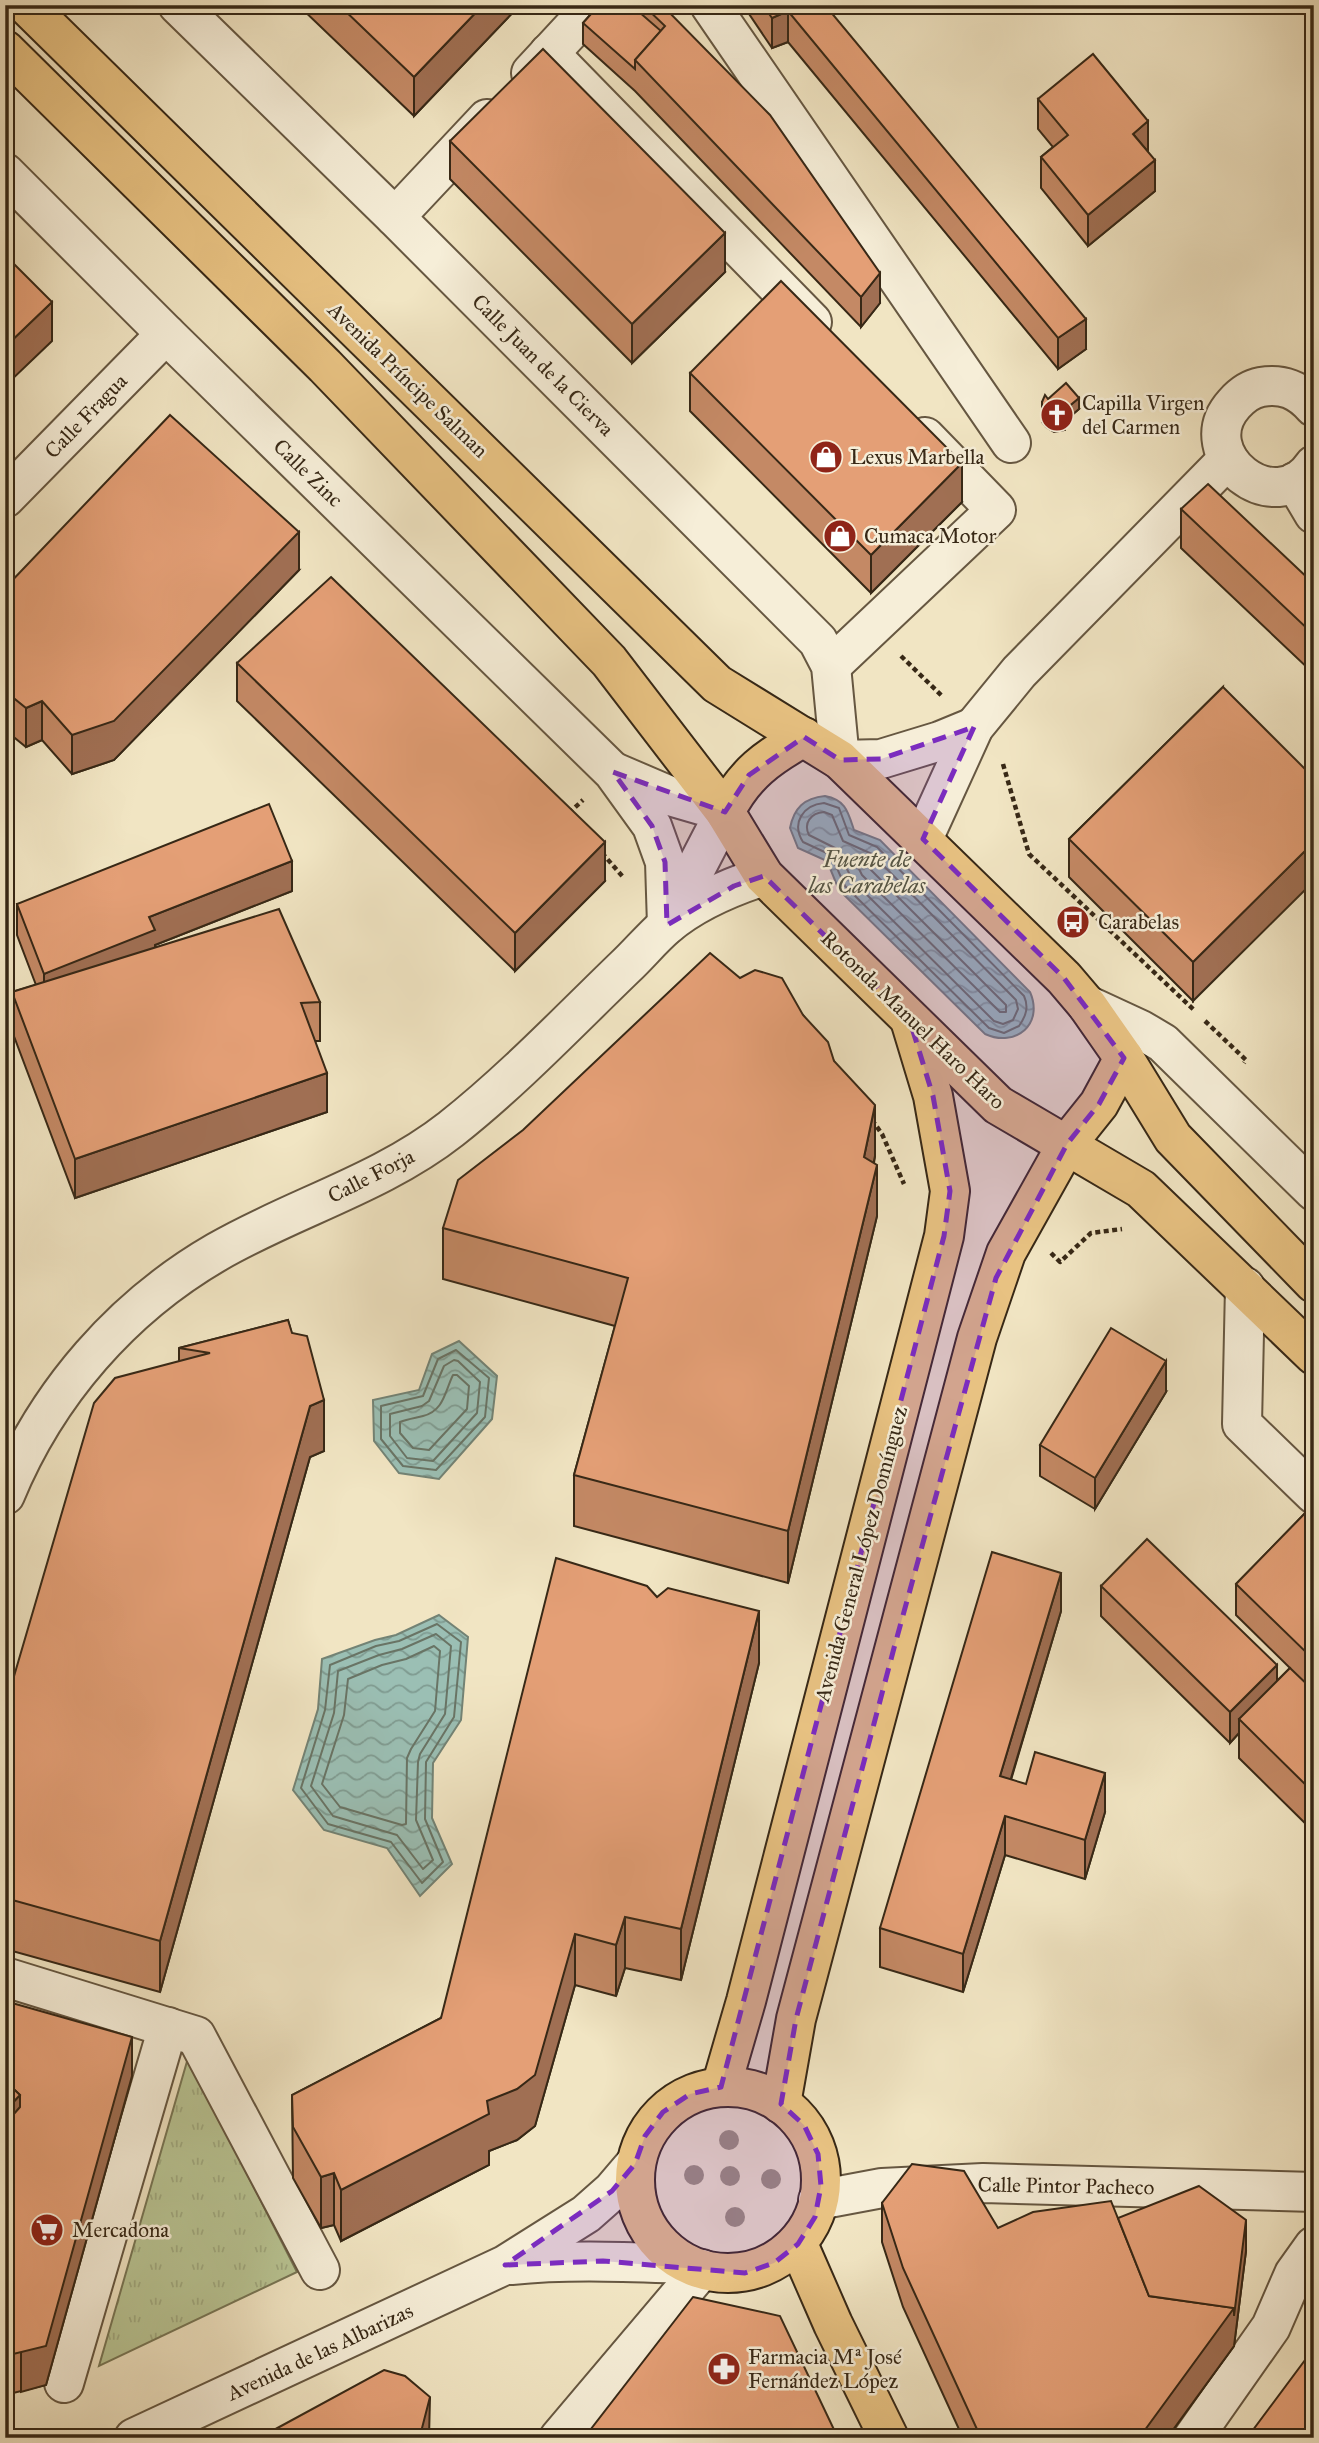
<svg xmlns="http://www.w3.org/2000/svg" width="1319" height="2443" viewBox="0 0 1319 2443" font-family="'IM FELL Great Primer',serif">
	<defs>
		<pattern id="grass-tufts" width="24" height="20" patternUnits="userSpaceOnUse" patternTransform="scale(1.75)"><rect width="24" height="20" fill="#b9c594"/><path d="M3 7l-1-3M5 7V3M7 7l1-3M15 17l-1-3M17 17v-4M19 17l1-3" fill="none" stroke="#a0a97f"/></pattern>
		<pattern id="water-waves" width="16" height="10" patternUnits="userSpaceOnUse" patternTransform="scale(1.75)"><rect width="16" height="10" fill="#9bbfb4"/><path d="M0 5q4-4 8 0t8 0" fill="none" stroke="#7f9b91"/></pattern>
	</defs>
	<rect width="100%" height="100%" fill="#f1e5c3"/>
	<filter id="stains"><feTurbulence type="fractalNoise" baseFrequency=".00286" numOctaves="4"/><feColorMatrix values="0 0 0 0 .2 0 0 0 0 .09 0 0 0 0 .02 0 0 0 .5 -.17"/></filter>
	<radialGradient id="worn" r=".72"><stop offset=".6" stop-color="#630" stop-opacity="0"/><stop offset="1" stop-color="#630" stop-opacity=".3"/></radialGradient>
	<polygon fill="url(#grass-tufts)" stroke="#787655" stroke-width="2" points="188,2058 297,2272 99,2366"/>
	<g fill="url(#water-waves)" stroke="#738375" stroke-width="2">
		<path d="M825,796C846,800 848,812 854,830L880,840L1030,992C1044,1024 1016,1048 985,1034L839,890L827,861L798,848L790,828C794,808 804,798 825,796Z"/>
		<polygon points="459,1341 497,1376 492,1419 439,1479 399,1473 374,1441 373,1400 419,1390 432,1354"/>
		<polygon points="439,1615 468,1637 461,1720 433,1763 432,1818 452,1864 420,1896 387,1848 324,1830 293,1790 318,1709 322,1659 375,1640 396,1635"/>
	</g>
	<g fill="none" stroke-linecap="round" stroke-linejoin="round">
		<g stroke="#697465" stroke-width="2">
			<path d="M824,803L839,808L849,835L877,847L1024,996C1029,1007 1026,1016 1019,1026L1004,1033L989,1028L845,886L831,855L803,842C791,823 803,805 824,803Z"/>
			<path d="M824,812L832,815L843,841L872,854L1016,1000L1018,1009L1013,1020L1003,1024L994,1021L853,881L837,849L809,835C803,823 811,813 824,812Z"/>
			<polygon points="862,861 1006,1005 1006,1012 1000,1012 862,875 857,865"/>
			<polygon points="456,1350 489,1378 485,1417 436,1470 403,1466 381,1439 381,1406 423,1396 438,1359"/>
			<polygon points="454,1360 458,1361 480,1382 477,1413 433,1461 407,1458 390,1436 390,1414 422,1406 429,1401 444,1366"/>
			<path d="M453,1375H457L469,1386L467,1409L429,1450L413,1448L400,1433V1422C407,1419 415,1418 423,1416C444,1411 445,1391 453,1375Z"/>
			<polygon points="437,1624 461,1642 454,1717 426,1762 425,1819 443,1862 422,1883 391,1842 328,1824 301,1788 325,1710 330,1665 376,1646 399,1641"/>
			<polygon points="436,1634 451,1646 445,1714 420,1754 418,1762 416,1820 433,1860 423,1869 397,1835 333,1816 311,1786 334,1713 338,1671 379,1655 402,1649"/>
			<polygon points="434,1646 440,1651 435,1711 411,1749 407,1758 406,1824 402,1825 340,1807 322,1784 344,1715 348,1679 382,1665 406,1659"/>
		</g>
		<defs>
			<g id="minor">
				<polyline points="178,5 395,217 818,641 831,666 840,760 881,759 940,741 974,727"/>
				<polyline points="710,5 1011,443"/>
				<polyline points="549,53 812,322"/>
				<polyline points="531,73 594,5"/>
				<polyline points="5,173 166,334 613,772 652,826 665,862 667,925"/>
				<polyline points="395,217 487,119"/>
				<path d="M1314,407C1299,390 1283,383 1261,387C1250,389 1241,396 1234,404C1189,454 1275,523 1314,465"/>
				<polyline points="1295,482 1314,514"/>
				<polyline points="5,498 166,334"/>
				<polyline points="831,666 996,510 925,437"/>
				<polyline points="614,772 670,796 725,812 669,920"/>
				<polyline points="923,839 974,727 1019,672 1228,459"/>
				<polyline points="1087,1005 1141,1030 1163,1043 1314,1191"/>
				<polyline points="1245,1287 1242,1424 1314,1494"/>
				<path d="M5,1495C47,1393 122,1307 217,1252C293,1208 381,1184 451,1129C513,1080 568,1022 625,967C639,954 651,939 666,926C694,902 730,887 764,876"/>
				<polyline points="5,1977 196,2036 320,2270"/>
				<polyline points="818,2200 882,2188 983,2183 1314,2192"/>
				<path d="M511,2265C570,2259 628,2262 687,2264"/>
				<polyline points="64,2383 168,2027"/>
				<polyline points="134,2438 505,2265 586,2214 612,2191 635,2164"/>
				<polyline points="559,2438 702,2269"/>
				<polyline points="1193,2438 1271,2327 1294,2274 1314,2246"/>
			</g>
			<g id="major">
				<polyline points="26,5 717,684 840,760 1064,978 1087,1005 1124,1058 1173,1138 1314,1283"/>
				<polyline points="5,50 325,366 609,661 725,812 764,876 998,1105 1141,1189 1314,1355"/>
				<path d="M725,812C744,774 768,757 804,737"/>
				<polyline points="721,2087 746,2001 944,1236 950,1191 933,1096 910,1020"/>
				<circle cx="728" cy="2180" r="93"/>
				<polyline points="781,2104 796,2019 977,1338 1006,1253 1067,1144 1099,1104 1124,1058"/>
				<polyline points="798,2244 833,2324 889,2438"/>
			</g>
		</defs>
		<use href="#minor" stroke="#665741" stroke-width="42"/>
		<use href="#major" stroke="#372816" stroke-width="42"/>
		<g stroke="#372816" stroke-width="4.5" stroke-dasharray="5 3.5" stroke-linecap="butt">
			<polyline points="901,656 942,696"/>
			<polyline points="1003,764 1029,854 1194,1010"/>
			<polyline points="569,813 583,800"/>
			<polyline points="602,853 624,878"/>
			<polyline points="1205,1021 1246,1060 1244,1063"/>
			<polyline points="872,1120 882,1134 904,1184"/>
			<polyline points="1051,1253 1060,1262 1091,1233 1122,1229"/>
		</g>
		<use href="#minor" stroke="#f6eed8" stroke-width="38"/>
		<use href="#major" stroke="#e8c282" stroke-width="38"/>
	</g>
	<g fill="#9d9275">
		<circle cx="729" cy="2140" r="10"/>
		<circle cx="694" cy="2175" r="10"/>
		<circle cx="730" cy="2176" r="10"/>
		<circle cx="771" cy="2179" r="10"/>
		<circle cx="735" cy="2217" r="10"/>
	</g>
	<g fill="#c48965" stroke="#372816" stroke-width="2">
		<polygon points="298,5 520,5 414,116"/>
		<polygon points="599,5 662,5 880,303 861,327 635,91 583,44 583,23"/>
		<polygon points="743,5 825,5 1086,349 1058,369 788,42 772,48"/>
		<polygon points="1038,99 1148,152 1155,191 1088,246 1041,188 1041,157 1053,147 1038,129"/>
		<polygon points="450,141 725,272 632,363 450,179"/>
		<polygon points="690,373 962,502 871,593 690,411"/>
		<polygon points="1048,399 1079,409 1065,421 1065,430 1054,432 1046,427 1042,422 1042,402"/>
		<polygon points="1181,509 1314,584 1314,674 1181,548"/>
		<polygon points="299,570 114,760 72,774 42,740 26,747 5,730 5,588"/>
		<polygon points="237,663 605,881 515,971 237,701"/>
		<polygon points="1223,687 1193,1001 1069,877 1069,839"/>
		<polygon points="292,891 155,945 155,948 320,1002 320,1041 315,1041 327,1112 75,1198 12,1031 12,992 36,985 17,935 17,904"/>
		<polygon points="740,978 803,1015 834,1061 875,1156 874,1163 877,1216 788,1583 574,1526 574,1475 615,1326 443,1279 443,1228"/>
		<polygon points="288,1320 324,1451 310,1457 160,1992 5,1949 5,1707 179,1361 179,1348"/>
		<polygon points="1166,1392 1095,1509 1040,1476 1040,1445"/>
		<polygon points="1314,1504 1314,1832 1239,1758 1239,1733 1230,1743 1101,1616 1101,1586 1277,1681 1290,1668 1236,1615 1236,1584"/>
		<polygon points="657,1597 759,1663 681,1980 625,1968 616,1996 575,1985 535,2126 517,2140 489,2151 489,2165 341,2241 334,2225 321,2228 293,2178 292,2095 441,2018"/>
		<polygon points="1061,1611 1011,1780 1105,1812 1085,1879 1005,1855 963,1992 880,1967 880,1928"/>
		<polygon points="5,2001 132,2076 46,2385 5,2395"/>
		<polygon points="882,2203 998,2228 1118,2218 1246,2251 1234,2346 1167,2438 963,2438 903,2307 882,2242"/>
	</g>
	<g fill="#a06f53" stroke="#372816" stroke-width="2">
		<polygon points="483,5 520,5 414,116 414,77"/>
		<polygon points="788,11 788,42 772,48 772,18"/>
		<polygon points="1148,121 1148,152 1133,134"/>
		<polygon points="1155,160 1155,191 1088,246 1088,215"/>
		<polygon points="725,233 725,272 632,363 632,324"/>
		<polygon points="880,273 880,303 861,327 861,297"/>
		<polygon points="52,302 52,341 5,386 5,347"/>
		<polygon points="1086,319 1086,349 1058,369 1058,338"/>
		<polygon points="1079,398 1079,409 1065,421 1061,413"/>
		<polygon points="962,463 962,502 871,593 871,555"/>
		<polygon points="299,532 299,570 114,760 72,774 72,735"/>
		<polygon points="42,701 42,740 26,747 26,708"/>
		<polygon points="605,842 605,881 515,971 515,933"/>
		<polygon points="1314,842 1314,881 1193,1001 1193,962"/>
		<polygon points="292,861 292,891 155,945 155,961 44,1005 44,974 149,917"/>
		<polygon points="327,1073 327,1112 75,1198 75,1159"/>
		<polygon points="875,1105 875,1156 864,1208 864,1157"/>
		<polygon points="877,1165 877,1216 788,1583 788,1531"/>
		<polygon points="1166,1361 1166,1392 1095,1509 1095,1478"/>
		<polygon points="324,1400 324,1451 310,1457 160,1992 160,1941 310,1406"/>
		<polygon points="1061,1573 1061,1611 1000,1815 1000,1776"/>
		<polygon points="759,1611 759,1663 681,1980 681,1929"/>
		<polygon points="1277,1665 1277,1695 1239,1719 1239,1733 1230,1743 1230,1712"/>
		<polygon points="1105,1773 1105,1812 1085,1879 1085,1840"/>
		<polygon points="1005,1816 1005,1855 963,1992 963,1954"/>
		<polygon points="625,1917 625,1968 616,1996 616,1945"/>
		<polygon points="575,1934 575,1985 535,2126 517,2140 489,2151 489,2165 341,2241 341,2190 487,2101"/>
		<polygon points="132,2037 132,2076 46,2385 21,2392 21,2353"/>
		<polygon points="20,2095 20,2146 5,2162 5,2111"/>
		<polygon points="334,2173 334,2225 321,2228 321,2177"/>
		<polygon points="1246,2220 1246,2251 1234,2346 1167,2438 1139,2438"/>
		<polygon points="430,2397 429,2438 415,2438"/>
	</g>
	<g fill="#e49f76" stroke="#372816" stroke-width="2">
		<polygon points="339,5 483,5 414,77"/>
		<polygon points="599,5 631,5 661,31 635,60 635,69 583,23"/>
		<polygon points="643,5 662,5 770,115 880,273 861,297 635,60 665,26"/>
		<polygon points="763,5 825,5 1086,319 1058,338 788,11 772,18"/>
		<polygon points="543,49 725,233 632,324 450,141"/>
		<polygon points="1093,54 1148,121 1133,134 1155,160 1088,215 1041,157 1068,135 1038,99"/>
		<polygon points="5,255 52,302 5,347"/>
		<polygon points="781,281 962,463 871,555 690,373"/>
		<polygon points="1066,383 1079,398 1061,413 1065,419 1054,421 1046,416 1042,411 1042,402 1045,395 1048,399"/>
		<polygon points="170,415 299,532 114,721 72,735 42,701 26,708 5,691 5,588"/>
		<polygon points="1208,484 1314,584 1314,635 1181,509"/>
		<polygon points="331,577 605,842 515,933 237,663"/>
		<polygon points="1223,687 1314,778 1314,842 1193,962 1069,839"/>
		<polygon points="269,804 292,861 149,917 155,930 44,974 17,904"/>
		<polygon points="279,909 320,1002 301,1003 327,1073 75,1159 12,992"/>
		<polygon points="710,953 740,978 755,970 782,978 803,1015 828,1042 834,1061 875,1105 864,1157 877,1165 788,1531 574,1475 628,1278 443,1228 458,1180 523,1130"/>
		<polygon points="288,1320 292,1333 307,1336 324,1400 310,1406 160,1941 5,1898 5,1707 94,1403 115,1378 210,1353 179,1348"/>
		<polygon points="1111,1328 1166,1361 1095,1478 1040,1445"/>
		<polygon points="1314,1504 1314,1660 1236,1584"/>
		<polygon points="1147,1539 1277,1665 1230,1712 1101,1586"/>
		<polygon points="992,1552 1061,1573 1000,1776 1026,1784 1035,1752 1105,1773 1085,1840 1005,1816 963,1954 880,1928"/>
		<polygon points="556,1558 647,1586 657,1597 668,1588 759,1611 681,1929 625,1917 616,1945 575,1934 535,2075 517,2089 487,2101 489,2114 341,2190 334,2173 321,2177 293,2127 292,2095 441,2018"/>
		<polygon points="1290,1668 1314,1691 1314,1793 1239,1719"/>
		<polygon points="5,2001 132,2037 46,2346 5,2356 5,2124 20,2107 20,2095 5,2081"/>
		<polygon points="5,2081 20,2095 5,2111"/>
		<polygon points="912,2164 964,2171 998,2228 1033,2212 1111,2201 1149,2296 1234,2308 1139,2438 981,2438 903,2268 882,2203"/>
		<polygon points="1199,2186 1246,2220 1234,2316 1234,2308 1149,2296 1118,2218"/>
		<polygon points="693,2297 780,2316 838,2438 584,2438"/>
		<polygon points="1314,2348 1314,2438 1247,2438"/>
		<polygon points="384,2370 405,2376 430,2397 421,2432 415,2438 259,2438"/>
	</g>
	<path fill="#7b2cbf" fill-opacity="0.2" stroke="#7b2cbf" stroke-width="5" stroke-dasharray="14 9" stroke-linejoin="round" d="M974,727L923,839L1064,978L1124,1058L1099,1104L1067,1144L996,1278L894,1648L796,2019L781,2104L804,2125L818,2154L821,2186L815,2217L798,2244L774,2263L745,2273L603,2261L505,2265L612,2191L635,2164L645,2136L663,2112L690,2094L721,2087L944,1236L950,1191L933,1096L909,1018L764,876L734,886L667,925L665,862L652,826L613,772L725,812L749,775L804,737L840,760L881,759Z"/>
	<defs>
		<symbol id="church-disc" viewBox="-11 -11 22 22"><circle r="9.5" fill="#8f2418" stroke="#f6eed8"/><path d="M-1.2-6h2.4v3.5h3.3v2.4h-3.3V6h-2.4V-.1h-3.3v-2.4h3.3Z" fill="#fff"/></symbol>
		<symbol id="shop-disc" viewBox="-11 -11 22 22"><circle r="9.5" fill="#8f2418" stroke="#f6eed8"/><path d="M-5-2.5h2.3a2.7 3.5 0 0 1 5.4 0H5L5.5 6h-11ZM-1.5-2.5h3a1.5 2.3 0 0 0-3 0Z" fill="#fff"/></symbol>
		<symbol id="bus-disc" viewBox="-11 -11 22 22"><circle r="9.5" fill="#8f2418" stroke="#f6eed8"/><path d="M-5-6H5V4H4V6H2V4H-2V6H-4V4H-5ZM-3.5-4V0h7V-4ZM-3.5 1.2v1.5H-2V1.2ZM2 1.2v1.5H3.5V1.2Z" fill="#fff"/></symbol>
		<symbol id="supermarket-disc" viewBox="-11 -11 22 22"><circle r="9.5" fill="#8f2418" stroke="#f6eed8"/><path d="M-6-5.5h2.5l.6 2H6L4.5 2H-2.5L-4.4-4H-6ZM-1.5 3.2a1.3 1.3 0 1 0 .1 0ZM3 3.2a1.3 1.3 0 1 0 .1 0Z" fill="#fff"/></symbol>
		<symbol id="pharmacy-disc" viewBox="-11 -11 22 22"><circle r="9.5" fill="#8f2418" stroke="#f6eed8"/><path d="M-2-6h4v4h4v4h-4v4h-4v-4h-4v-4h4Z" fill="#fff"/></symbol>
	</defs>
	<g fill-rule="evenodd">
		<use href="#church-disc" x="1038" y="396" width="38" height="38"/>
		<use href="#shop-disc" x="807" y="438" width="38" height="38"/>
		<use href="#shop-disc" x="821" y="517" width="38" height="38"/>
		<use href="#bus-disc" x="1054" y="903" width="38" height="38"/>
		<use href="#supermarket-disc" x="28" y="2211" width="38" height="38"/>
		<use href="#pharmacy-disc" x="705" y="2350" width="38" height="38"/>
	</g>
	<g text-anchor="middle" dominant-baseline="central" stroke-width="5" stroke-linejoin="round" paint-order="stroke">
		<g font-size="21" fill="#372816" stroke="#f6eed8">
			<text transform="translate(543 365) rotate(45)">Calle Juan de la Cierva</text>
			<text transform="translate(408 380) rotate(44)">Avenida Príncipe Salman</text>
			<text transform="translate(86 416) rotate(-46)">Calle Fragua</text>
			<text transform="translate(308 473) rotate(44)">Calle Zinc</text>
			<text transform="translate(913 1020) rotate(44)">Rotonda Manuel Haro Haro</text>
			<text transform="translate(371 1176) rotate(-27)">Calle Forja</text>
			<text transform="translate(861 1554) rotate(-75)">Avenida General López Domínguez</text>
			<text transform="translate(1066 2186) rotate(1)">Calle Pintor Pacheco</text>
			<text transform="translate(320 2352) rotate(-25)">Avenida de las Albarizas</text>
		</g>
		<g font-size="21" fill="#372816" stroke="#f6eed8" text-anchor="start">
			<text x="1082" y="403">Capilla Virgen<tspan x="1082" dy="24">del Carmen</tspan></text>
			<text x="850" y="457">Lexus Marbella</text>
			<text x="864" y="536">Cumaca Motor</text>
			<text x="1098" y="922">Carabelas</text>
			<text x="72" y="2230">Mercadona</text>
			<text x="748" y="2357">Farmacia Mª José<tspan x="748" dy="24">Fernández López</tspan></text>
		</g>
		<g font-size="23" font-style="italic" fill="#555545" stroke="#f6eed8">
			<text x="867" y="859">Fuente de<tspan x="867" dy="26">las Carabelas</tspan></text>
		</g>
	</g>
	<rect width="1319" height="2443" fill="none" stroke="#f1e5c3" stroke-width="28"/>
	<rect x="7" y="7" width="1305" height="2429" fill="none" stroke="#372816" stroke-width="3.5"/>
	<rect x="14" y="14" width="1291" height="2415" fill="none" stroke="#372816" stroke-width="2"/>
	<rect width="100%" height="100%" filter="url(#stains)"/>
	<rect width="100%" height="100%" fill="url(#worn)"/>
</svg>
